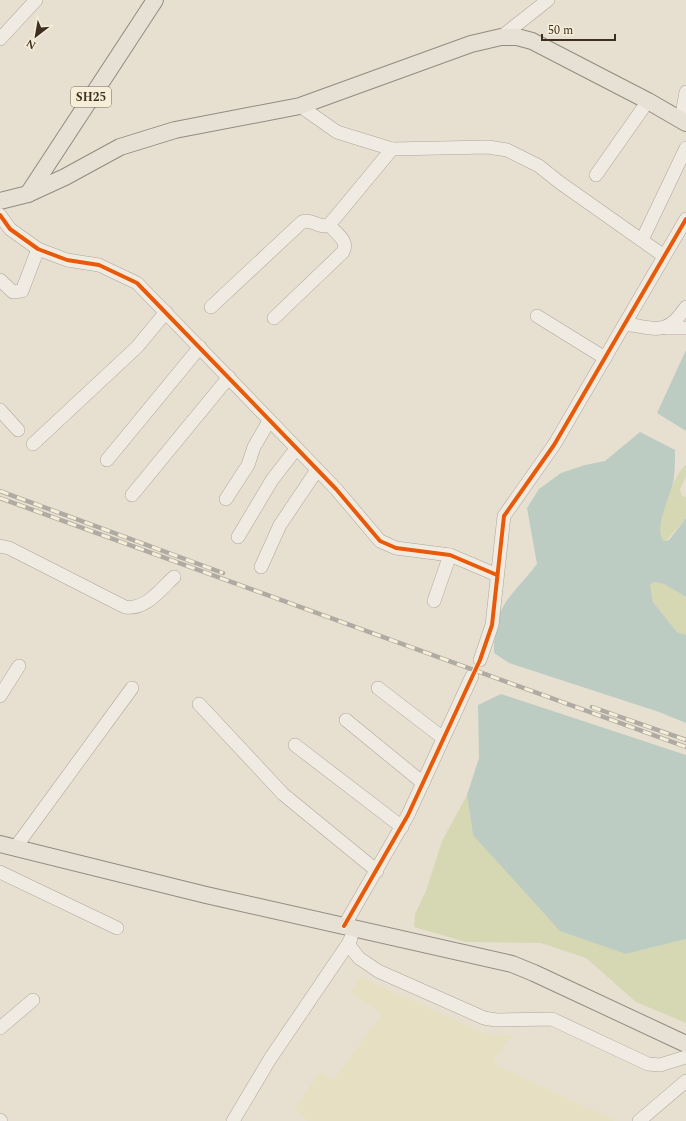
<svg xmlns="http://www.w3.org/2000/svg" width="686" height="1121" viewBox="0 0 686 1121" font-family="Spectral,serif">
	<rect width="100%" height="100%" fill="#e7e0d1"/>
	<polygon fill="#e6dfc2" points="360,977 489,1035 512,1035 493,1063 616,1121 308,1121 295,1109 319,1072 333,1080 382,1014 351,992"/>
	<g fill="#d6d7b3">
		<path d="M686,465V476L680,489L682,496L686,497V518L666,541C662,540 659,537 659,532C659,519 675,471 686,465Z"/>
		<polygon points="654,582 664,584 686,597 686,635 677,632 653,602 650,585"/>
		<polygon points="467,795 473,835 626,954 686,939 686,1023 636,1002 586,958 541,943 466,942 414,927 415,914 426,891 442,841"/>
	</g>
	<g fill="#bcccc2">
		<polygon points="686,350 686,431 657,413"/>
		<path d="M640,432L675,450C675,459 675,469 674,478C672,494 652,529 664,541L669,540L686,518V597L664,584L654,582L650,585L653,602L677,632L686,635V723L659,712L509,663L494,653C494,603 510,599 537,564L527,508L539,489L561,473L585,465L605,461Z"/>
		<polygon points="501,694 686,755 686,939 626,954 560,931 473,835 467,795 479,758 478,705"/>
	</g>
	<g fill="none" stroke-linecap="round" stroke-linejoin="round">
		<defs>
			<g id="minor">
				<polyline points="501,37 548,0"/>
				<polyline points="0,39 36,0"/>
				<polyline points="300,106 337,132 392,149 488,147 507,150 539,166 559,182 664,256"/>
				<polyline points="681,120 686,92"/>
				<polyline points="596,175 648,101"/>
				<polyline points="0,215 10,229 38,249 67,260 99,265 137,283 336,489 380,541 396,548 450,555 497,575"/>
				<polyline points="642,240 686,148"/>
				<polyline points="0,280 13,292 22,291 38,249"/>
				<path d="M211,307L302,222C312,218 319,229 329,225L392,149"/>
				<polyline points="537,316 605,358"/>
				<path d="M274,318L343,252C349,241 337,234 329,225"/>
				<path d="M625,324C656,328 666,337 686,307"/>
				<polyline points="666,328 686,328"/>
				<polyline points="0,410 18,430"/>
				<polyline points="33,444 137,347 166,312"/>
				<polyline points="107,460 200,347"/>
				<polyline points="132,495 229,377"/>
				<polyline points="226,499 248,465 254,447 269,421"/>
				<polyline points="238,537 272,480 296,449"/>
				<path d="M0,546L9,548L125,607C146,610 160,590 174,577"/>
				<polyline points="261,567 280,525 317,470"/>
				<polyline points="434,601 450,555"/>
				<polyline points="480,660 492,625 504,516 554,445 686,219"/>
				<polyline points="378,688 443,738"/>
				<polyline points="0,696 19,666"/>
				<polyline points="199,704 283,794 377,871"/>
				<polyline points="346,720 423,783"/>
				<polyline points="295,745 402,827"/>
				<polyline points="15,848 132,688"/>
				<polyline points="0,872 117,928"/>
				<polyline points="344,926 408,815 472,676"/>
				<polyline points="348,944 359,958 378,971 484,1018 496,1020 552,1019 648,1064 660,1065 686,1057"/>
				<polyline points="0,1028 33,1000"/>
				<polyline points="0,1120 1,1121"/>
				<polyline points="233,1121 270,1059 348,944 351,938"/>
				<polyline points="639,1121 686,1081"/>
			</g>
			<g id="major">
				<polyline points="28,194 155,0"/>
				<polyline points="0,201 28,194 65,177 120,147 175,130 300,106 471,44 501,37 517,37 532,41 648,101 686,123"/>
				<polyline points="0,844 206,895 512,964 534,973 686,1044"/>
			</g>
		</defs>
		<use href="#minor" stroke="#ada599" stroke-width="14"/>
		<use href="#major" stroke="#928b80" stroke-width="18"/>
		<use href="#minor" stroke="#efebe3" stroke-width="13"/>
		<use href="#major" stroke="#e6e1d4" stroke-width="16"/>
		<defs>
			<g id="rail">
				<polyline points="0,491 223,573"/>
				<polyline points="0,498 686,747"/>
				<polyline points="592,707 686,740"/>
			</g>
		</defs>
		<use href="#rail" stroke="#afaaa2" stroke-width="4.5"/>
		<use href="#rail" stroke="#f7eed8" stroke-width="3" stroke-dasharray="9" stroke-linecap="butt"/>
		<defs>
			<g id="cycleway">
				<polyline points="0,215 10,229 38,249 67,260 99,265 137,283 336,489 380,541 396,548 450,555 497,575"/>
				<polyline points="344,926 408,815 480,660 492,625 504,516 554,445 686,219"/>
			</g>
		</defs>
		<use href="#cycleway" stroke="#f7eed8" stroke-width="6"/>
		<use href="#cycleway" stroke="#e8590c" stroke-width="4"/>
	</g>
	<g text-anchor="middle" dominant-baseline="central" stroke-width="4" stroke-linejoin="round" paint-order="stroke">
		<rect fill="#f7eed8" stroke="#756857" stroke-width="1" x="71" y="87" width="40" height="20" rx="3"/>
		<g font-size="12" font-weight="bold" fill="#3d2e20">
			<text x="91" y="97">SH25</text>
		</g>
	</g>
	<g transform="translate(36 36) rotate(211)" stroke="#f7eed8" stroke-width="3" paint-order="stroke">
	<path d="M0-3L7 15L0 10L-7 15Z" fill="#3d2e20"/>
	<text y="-6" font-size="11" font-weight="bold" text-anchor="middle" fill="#3d2e20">N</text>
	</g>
	<path d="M542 34v6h73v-6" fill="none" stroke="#3d2e20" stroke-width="2"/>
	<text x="548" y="34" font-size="12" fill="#3d2e20" stroke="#f7eed8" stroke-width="3" paint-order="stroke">50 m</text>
</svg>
